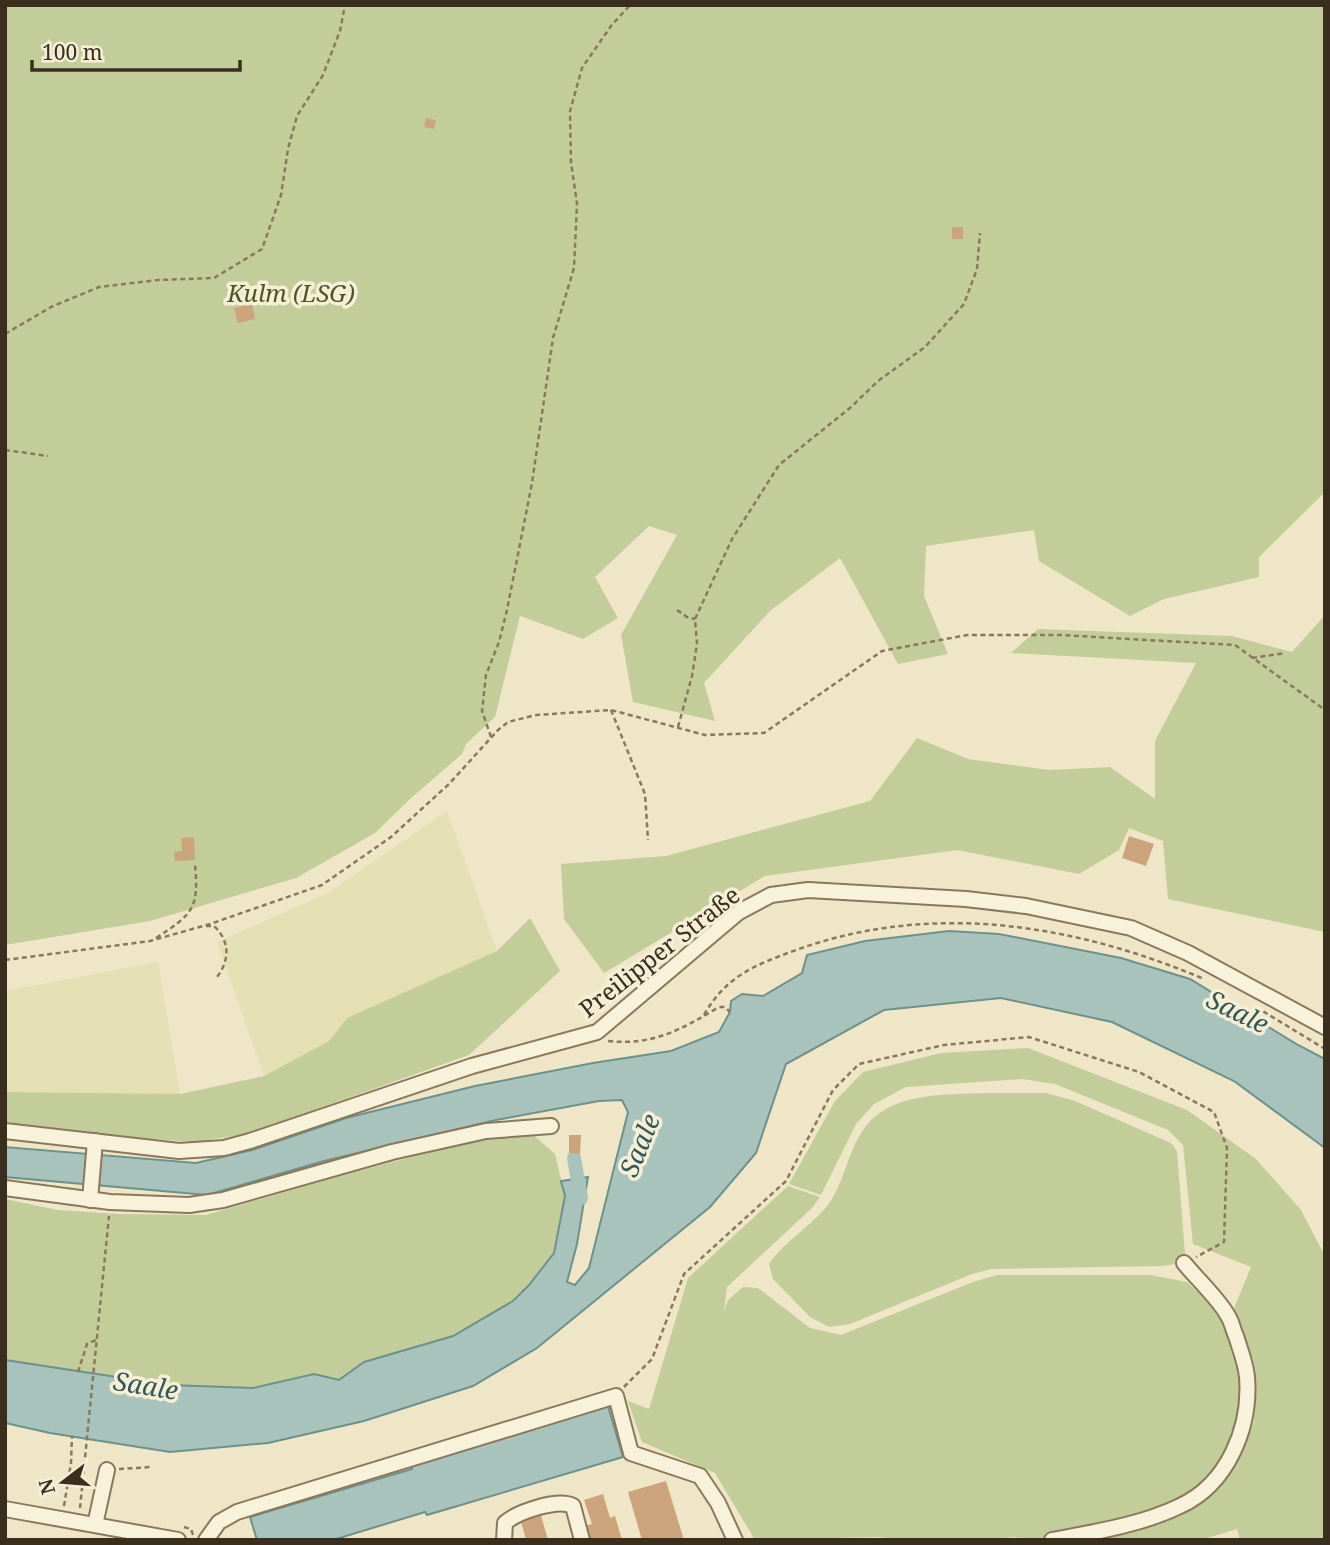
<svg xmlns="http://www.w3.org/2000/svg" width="1330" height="1545" viewBox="0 0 1330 1545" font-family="'Noto Serif',serif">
	<rect width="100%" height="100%" fill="#eee6c6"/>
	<g fill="#e4e0b4">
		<polygon points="447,811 497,951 347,1018 329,1041 264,1076 217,942 328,893"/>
		<polygon points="158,962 180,1094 5,1092 5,991"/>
	</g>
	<g fill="#c3cd9a">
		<polygon points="5,5 1325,5 1325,492 1259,557 1259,577 1164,599 1130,616 1039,561 1034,530 926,546 924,596 948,654 898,664 840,558 770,611 704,683 715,721 633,702 621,635 677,535 649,526 595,577 618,618 583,639 520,616 495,717 466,744 462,754 410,799 375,833 296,878 150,921 5,945"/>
		<polygon points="1325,615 1325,932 1168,899 1163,841 1129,828 1119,850 1079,874 957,850 765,876 604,973 564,919 561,864 666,856 870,801 917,738 968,759 1049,770 1110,767 1155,799 1155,741 1196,663 1011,653 1038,629 1232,636 1292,652"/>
		<polygon points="530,918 560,971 469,1055 247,1134 195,1142 95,1135 5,1122 5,1092 180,1094 264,1076 329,1041 347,1018 497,951"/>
		<path d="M1028,1048L1187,1110L1256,1159L1301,1210L1325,1256V1540H1240L1237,1529L1201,1540H1018L1017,1537C971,1541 923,1543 878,1537L755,1540L715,1473L642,1442L628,1401L649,1409L688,1278L788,1186L820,1197L812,1208L727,1287L724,1311L728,1300L743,1287L758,1288L810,1328L841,1335L973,1282L997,1275H1150L1187,1282L1205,1298L1223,1320L1244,1379L1230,1470L1254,1421L1253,1373L1234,1308L1251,1267L1193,1244L1183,1145L1168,1130L1055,1084L1022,1079L906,1087L874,1104L856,1124L821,1195L789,1184L835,1101L863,1072L941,1053Z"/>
		<path d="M987,1093H1046L1075,1101L1171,1143L1177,1151L1185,1254L1174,1264L1163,1266L991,1269L972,1274L850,1324L829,1327L810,1317L773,1279L769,1264C785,1240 819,1221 832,1199C845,1177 849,1150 863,1130C890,1091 945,1095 987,1093Z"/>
		<polygon points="530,1132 555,1154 565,1196 554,1254 529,1285 513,1301 453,1336 364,1362 339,1380 314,1374 253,1388 169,1385 5,1360 5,1199 58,1210 119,1214 206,1215 329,1179 493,1135"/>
	</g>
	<g fill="#a8c2bc" stroke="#6e918b" stroke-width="2">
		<polygon points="949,931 999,934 1121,958 1190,979 1298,1045 1325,1059 1325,1148 1234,1081 1112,1022 1001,998 884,1010 786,1064 756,1153 710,1207 537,1348 473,1386 364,1421 268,1443 170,1452 50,1433 5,1423 5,1360 169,1385 253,1388 314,1374 339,1380 364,1362 453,1336 513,1301 529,1285 554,1253 565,1196 561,1181 588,1177 577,1244 567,1282 575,1285 589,1268 628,1112 622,1100 599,1101 496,1120 324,1161 207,1195 5,1177 5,1147 196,1163 252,1150 346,1118 475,1086 593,1063 671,1051 719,1032 730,1012 731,1001 742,994 763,996 802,973 807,955 865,941"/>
		<polygon points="608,1406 623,1457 427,1515 425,1512 333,1540 257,1540 250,1517 412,1469 412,1464"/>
	</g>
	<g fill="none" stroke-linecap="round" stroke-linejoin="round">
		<polyline stroke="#a8c2bc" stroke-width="14" points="574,1158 581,1198"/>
	</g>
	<g fill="#cca47c">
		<polygon points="426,118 436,120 434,129 424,127"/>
		<rect x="952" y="227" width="11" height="12"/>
		<polygon points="252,304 255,319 238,323 234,308"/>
		<polygon points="1129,836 1154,844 1146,866 1122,858"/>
		<polygon points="194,837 195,860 175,861 174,852 182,851 181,838"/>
		<polygon points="569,1135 581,1135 580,1154 569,1153"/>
		<polygon points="666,1481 684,1540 642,1540 628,1492"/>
		<polygon points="603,1494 610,1518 615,1516 622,1540 584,1540 580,1527 592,1524 584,1500"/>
		<polygon points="540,1512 548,1540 526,1540 520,1518"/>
	</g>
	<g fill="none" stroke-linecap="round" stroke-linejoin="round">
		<defs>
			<g id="minor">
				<polyline points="5,1131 179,1151 224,1148 250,1141 472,1066 597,1032 739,912 771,895 808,890 966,899 1026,906 1131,928 1188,953 1325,1027"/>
				<polyline points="5,1188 110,1202 189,1205 223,1200 392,1152 486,1131 551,1126"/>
				<polyline points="90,1200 95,1141"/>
				<polyline points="5,1509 178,1540"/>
				<polyline points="95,1525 107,1470"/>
				<polyline points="206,1540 219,1522 237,1512 616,1396 631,1453 700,1476 718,1503 735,1540"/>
				<path d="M504,1540L505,1523C517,1512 558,1498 573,1506L582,1540"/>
				<path d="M1052,1540C1094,1532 1141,1525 1180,1506C1228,1484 1251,1427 1247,1377C1246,1364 1240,1349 1236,1336C1233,1330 1232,1322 1228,1316C1219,1299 1197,1279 1184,1263"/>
			</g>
		</defs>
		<use href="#minor" stroke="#8a785c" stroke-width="18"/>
		<g stroke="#8a785c" stroke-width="2.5" stroke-dasharray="5 3.5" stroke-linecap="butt">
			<polyline points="5,11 5,16"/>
			<polyline points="5,334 51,307 99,287 158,280 214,278 262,249 281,195 288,149 297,116 323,75 340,31 345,5"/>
			<polyline points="5,450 48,456"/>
			<polyline points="677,610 687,617 695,619"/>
			<polyline points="1252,658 1285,653"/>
			<polyline points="611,710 645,794 648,840"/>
			<polyline points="678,727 692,676 697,644 695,619 732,539 779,465 850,408 878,381 925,347 964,304 977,269 980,233"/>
			<polyline points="491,737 482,711 486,675 499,642 507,610 532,483 553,338 574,268 577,204 571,162 570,111 582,68 611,26 630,5"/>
			<path d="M206,926H214C230,941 230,960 217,977"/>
			<path d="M156,938C193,914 199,909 195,864"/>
			<polyline points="5,960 150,941 210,924 322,885 391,837 449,784 498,730 508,722 536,715 611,710 705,735 764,733 882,651 967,635 1061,635 1235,645 1325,710"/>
			<polyline points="1256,1007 1325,1049"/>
			<path d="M704,1015C726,976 755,965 796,950C932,901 1074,924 1204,979"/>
			<path d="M608,1041C653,1046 682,1029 719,1007H725L730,1012"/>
			<polyline points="78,1372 87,1344 98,1339"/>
			<polyline points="624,1387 652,1359 684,1274 786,1181 833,1090 859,1064 944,1045 1029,1037 1139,1072 1214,1112 1227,1148 1224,1242 1196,1257"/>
			<polyline points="119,1469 151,1467"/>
			<polyline points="64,1506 71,1463 72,1436"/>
			<polyline points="80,1508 109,1216"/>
			<polyline points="184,1527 191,1529 193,1535"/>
		</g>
		<use href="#minor" stroke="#f9f2da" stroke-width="14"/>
	</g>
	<g text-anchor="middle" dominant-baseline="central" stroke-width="7" stroke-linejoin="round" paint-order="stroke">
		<g font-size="24" font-style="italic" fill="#475726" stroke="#f6efd6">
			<text x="291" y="292">Kulm (LSG)</text>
		</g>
		<g font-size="24" fill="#3a2f1f" stroke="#f6efd6">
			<text transform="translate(659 951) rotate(-38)">Preilipper Straße</text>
		</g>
		<g font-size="26" font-style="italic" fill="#2f595a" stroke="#f6efd6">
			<text transform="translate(1238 1011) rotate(26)">Saale</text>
			<text transform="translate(639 1145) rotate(-68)">Saale</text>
			<text transform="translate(146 1385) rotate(9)">Saale</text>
		</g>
	</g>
	<rect width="1330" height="1545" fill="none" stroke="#3a2f1f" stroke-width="14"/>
	<g transform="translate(63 1482) rotate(254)" stroke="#f6efd6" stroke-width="5" paint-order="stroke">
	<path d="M0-5L12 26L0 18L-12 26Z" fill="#3a2f1f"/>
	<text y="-10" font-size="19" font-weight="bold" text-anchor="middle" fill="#3a2f1f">N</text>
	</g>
	<path d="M32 60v10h208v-10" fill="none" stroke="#3a2f1f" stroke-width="3.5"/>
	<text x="42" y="60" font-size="21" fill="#3a2f1f" stroke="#f6efd6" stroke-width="5" paint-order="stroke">100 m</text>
</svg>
